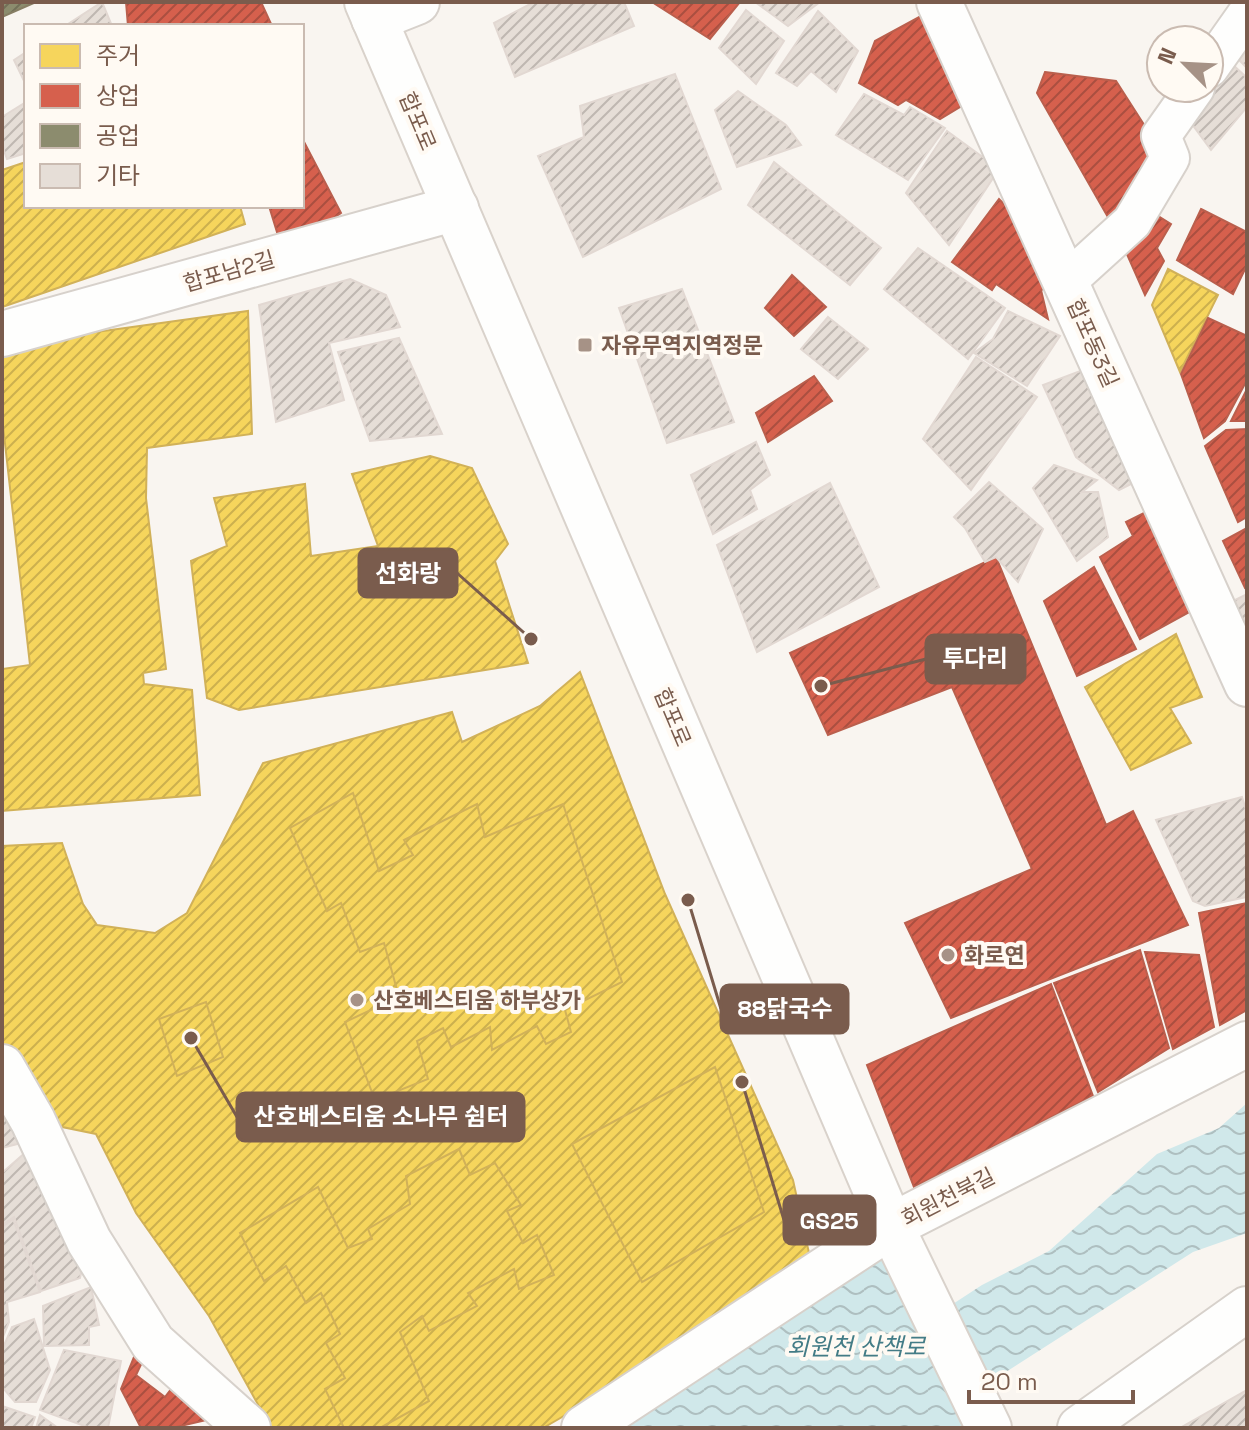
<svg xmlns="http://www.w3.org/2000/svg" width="1249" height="1430" viewBox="0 0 1249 1430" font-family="'Space Grotesk','Noto Sans KR',sans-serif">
	<defs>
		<pattern id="water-waves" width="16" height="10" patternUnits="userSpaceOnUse" patternTransform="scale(2)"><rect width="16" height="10" fill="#d0e8ea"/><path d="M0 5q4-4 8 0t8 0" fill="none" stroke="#aebfc0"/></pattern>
		<pattern id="homes-hatch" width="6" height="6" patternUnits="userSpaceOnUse" patternTransform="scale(2)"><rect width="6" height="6" fill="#f6d55c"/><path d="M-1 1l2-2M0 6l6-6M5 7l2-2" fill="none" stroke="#ccb04e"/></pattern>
		<pattern id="shops-hatch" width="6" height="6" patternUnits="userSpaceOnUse" patternTransform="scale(2)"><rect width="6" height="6" fill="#d6604d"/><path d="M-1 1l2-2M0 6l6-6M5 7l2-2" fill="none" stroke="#aa4f40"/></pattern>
		<pattern id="industry-hatch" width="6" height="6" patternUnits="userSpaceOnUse" patternTransform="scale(2)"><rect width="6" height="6" fill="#8c8c6e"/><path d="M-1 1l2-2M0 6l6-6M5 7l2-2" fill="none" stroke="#727058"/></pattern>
		<pattern id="building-hatch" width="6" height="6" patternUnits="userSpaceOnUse" patternTransform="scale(2)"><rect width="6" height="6" fill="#e6ded7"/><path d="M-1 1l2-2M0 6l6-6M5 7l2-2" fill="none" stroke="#bfb7b1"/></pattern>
	</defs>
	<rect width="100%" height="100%" fill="#f9f5f0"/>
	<polygon fill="url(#water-waves)" points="1247,1103 1247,1233 1193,1252 973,1393 989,1428 584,1428 891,1226 936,1315 982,1285 1049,1251 1157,1154 1219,1128"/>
	<g fill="url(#homes-hatch)" stroke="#d1b158" stroke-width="2">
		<polygon points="26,162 26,206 240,206 245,224 2,307 2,170"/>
		<polygon points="1168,269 1218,295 1180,372 1152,305"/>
		<polygon points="248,311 252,434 147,448 146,498 166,669 143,673 144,684 192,690 200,795 2,811 2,669 30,665 2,417 2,345"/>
		<polygon points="430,456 472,468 508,544 495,561 528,663 239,710 207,698 191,561 227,546 214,498 305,484 311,556 378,546 352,474"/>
		<polygon points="1176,634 1202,697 1170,708 1191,743 1131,770 1085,687"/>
		<polygon points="580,672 665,894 793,1180 809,1253 626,1380 543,1428 271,1428 209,1316 136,1213 96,1134 33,1121 2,1067 2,846 62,843 83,904 97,925 155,933 187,913 263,763 452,712 462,742 540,706"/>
		<polygon points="353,793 379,871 413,855 404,840 477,804 485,837 563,804 622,982 565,1010 571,1032 546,1044 537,1026 492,1050 490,1027 451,1047 443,1028 417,1041 428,1079 375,1100 345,1022 399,997 384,943 360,952 341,903 327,911 290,828"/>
		<polygon points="206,1002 223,1057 177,1076 159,1019"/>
		<polygon points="715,1067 764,1212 642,1282 572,1144"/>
		<polygon points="459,1149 470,1175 495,1163 521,1205 507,1211 523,1243 537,1235 554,1275 519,1289 514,1269 468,1293 477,1306 429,1331 422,1316 400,1332 429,1401 380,1428 344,1428 325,1389 345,1378 326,1343 340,1334 321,1293 306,1303 286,1266 264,1281 240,1233 318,1187 348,1248 372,1239 368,1229 410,1204 406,1176"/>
	</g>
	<g fill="url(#shops-hatch)" stroke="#ba5f4d" stroke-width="2">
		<polygon points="126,2 261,2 272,26 128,26"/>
		<polygon points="652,2 740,2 710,39"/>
		<polygon points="947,2 988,90 940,119 906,100 898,105 859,83 875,41"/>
		<polygon points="1045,72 1116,81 1164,156 1113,226 1037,93"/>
		<polygon points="302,138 341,213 284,255 269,206 302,206"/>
		<polygon points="1021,196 1058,283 1041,290 1048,319 996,284 992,290 952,262 999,199 1005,205"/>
		<polygon points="1147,209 1171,224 1157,248 1164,261 1145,295 1122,243"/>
		<polygon points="1201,209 1247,232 1247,265 1233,294 1177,260"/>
		<polygon points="792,275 826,307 794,336 765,308"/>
		<polygon points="1208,318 1247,336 1247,380 1225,421 1204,438 1181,374"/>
		<polygon points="814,376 832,401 768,442 756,413"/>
		<polygon points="1247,389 1247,421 1231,421"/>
		<polygon points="1247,429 1247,517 1238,522 1205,446 1226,430"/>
		<polygon points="1156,507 1202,605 1140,639 1100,557 1133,536 1126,522"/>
		<polygon points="1247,528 1247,587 1245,588 1223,541"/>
		<polygon points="996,557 1106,825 1133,811 1188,925 951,1018 905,923 1032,869 952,687 828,735 790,653"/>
		<polygon points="1094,567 1136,649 1077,676 1044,601"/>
		<polygon points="1247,903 1247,1010 1220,1025 1199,913"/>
		<polygon points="1140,950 1169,1048 1098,1092 1054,983"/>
		<polygon points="1145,952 1199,955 1214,1027 1173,1049"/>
		<polygon points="1051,984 1093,1096 914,1187 867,1065"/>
		<polygon points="136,1352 145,1356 136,1375 165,1397 178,1380 211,1419 172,1428 141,1428 121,1389"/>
	</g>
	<polygon fill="url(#industry-hatch)" stroke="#877e64" stroke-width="2" points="2,2 36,2 2,17"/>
	<g fill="url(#building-hatch)" stroke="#e2d8d2" stroke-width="2">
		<polygon points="102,2 112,26 65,26"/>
		<polygon points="534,2 624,2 634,26 515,77 494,23"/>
		<polygon points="755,2 820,2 788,26"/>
		<polygon points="746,10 784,41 756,84 719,48"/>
		<polygon points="818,11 858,51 836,92 811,71 797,86 776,73"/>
		<polygon points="1247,30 1247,68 1229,50"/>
		<polygon points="26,52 26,85 14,60"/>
		<polygon points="1231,63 1247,78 1247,107 1211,150 1186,116"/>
		<polygon points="675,74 721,189 583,257 538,156 584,137 580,106"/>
		<polygon points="738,91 786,125 801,145 737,167 715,110"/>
		<polygon points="864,94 904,115 910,107 945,128 908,180 836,135"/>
		<polygon points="26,102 26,153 7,159 2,145 2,117"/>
		<polygon points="947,131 999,169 949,245 906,193"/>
		<polygon points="774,162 881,248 850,285 748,205"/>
		<polygon points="918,248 1005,308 968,359 884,289"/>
		<polygon points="350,279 386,295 400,327 329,343 344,400 276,422 259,305"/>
		<polygon points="682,289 734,422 667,443 619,308"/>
		<polygon points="1008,311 1060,336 1027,386 974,353 993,339"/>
		<polygon points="828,317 868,349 838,379 801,349"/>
		<polygon points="399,338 442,434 370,441 338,352"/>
		<polygon points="976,357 1037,397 971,490 923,439"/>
		<polygon points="1091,367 1143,478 1119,490 1076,457 1043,385"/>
		<polygon points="756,442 770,475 750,490 757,509 713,534 691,475"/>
		<polygon points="1054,465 1097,480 1082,492 1098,492 1108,537 1077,561 1033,488"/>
		<polygon points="989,482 1043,529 1018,582 996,557 985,562 965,528 954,517"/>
		<polygon points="830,483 879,587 757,652 717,545"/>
		<polygon points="1247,594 1247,644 1221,607"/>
		<polygon points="1242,797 1247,813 1247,897 1205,906 1193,901 1156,820"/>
		<polygon points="2,1079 29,1141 2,1148"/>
		<polygon points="27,1151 86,1251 80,1278 41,1291 14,1217 2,1225 2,1173"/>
		<polygon points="13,1219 40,1292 7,1302 9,1322 2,1339 2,1227"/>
		<polygon points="91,1287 99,1325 89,1327 89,1345 44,1346 43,1306"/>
		<polygon points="34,1319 50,1370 36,1402 15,1402 2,1387 2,1350 12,1327"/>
		<polygon points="64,1350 121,1361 108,1428 90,1428 40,1410"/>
		<polygon points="1247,1390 1247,1428 1180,1428"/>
		<polygon points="2,1406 35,1417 31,1428 2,1428"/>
		<polygon points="40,1415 58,1428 36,1428"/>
	</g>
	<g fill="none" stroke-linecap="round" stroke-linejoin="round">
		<defs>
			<g id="pedestrian">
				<polyline points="1209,68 1247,14"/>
				<polyline points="1066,282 1132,222 1170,158 1161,136 1195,88"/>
			</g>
			<g id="minor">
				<polyline points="939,2 1247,684"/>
				<polyline points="374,19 417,2"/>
				<polyline points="2,334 456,208"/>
				<polyline points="2,1067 33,1121 89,1241 153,1343 248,1428"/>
				<polyline points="584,1428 891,1226 1247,1044"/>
				<polyline points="1080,1428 1247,1309"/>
			</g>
			<polyline id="secondary" points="367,2 891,1226 989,1428"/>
		</defs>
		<use href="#pedestrian" stroke="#d7d1cb" stroke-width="42"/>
		<use href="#minor" stroke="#d7d1cb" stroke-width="48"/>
		<use href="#secondary" stroke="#d9d2cb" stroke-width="48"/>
		<use href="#pedestrian" stroke="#fefefd" stroke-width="38"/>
		<use href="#minor" stroke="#fefefd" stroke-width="44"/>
		<use href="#secondary" stroke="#fefefd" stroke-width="44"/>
	</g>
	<g fill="#a69286" stroke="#fffaf3" stroke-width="3">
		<rect x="577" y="337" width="16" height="16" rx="4"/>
		<circle cx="948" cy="955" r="8"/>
		<circle cx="357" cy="1000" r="8"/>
	</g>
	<g text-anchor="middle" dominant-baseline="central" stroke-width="8" stroke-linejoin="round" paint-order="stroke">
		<g font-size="22" fill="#7a5c4d" stroke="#fffaf3">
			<text transform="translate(418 121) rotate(67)">합포로</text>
			<text transform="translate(229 271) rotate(-16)">합포남2길</text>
			<text transform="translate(1093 343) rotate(66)">합포동3길</text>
			<text transform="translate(673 717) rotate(67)">합포로</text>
			<text transform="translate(948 1197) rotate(-27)">회원천북길</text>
		</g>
		<g font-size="22" font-weight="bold" fill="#7a5c4d" stroke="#fffaf3" text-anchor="start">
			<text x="601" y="345">자유무역지역정문</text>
			<text x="964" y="955">화로연</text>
			<text x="373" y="1000">산호베스티움 하부상가</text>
		</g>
		<g font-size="24" font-style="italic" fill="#437c86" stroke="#fffaf3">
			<text x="856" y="1346">회원천 산책로</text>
		</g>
	</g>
	<path fill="none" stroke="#7a5c4d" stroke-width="3" d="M531 639L457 573M821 686L926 659M688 900L721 1009M191 1038L237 1117M742 1082L784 1220"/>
	<g fill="#7a5c4d" stroke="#fffaf3" stroke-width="3">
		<circle cx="531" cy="639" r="8"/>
		<circle cx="821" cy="686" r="8"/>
		<circle cx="688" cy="900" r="8"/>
		<circle cx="191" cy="1038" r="8"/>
		<circle cx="742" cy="1082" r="8"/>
	</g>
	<g fill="#7a5c4d" stroke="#7a5c4d" stroke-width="3">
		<rect x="359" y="549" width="98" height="48" rx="8"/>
		<rect x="926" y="635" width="99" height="48" rx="8"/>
		<rect x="721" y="985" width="127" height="48" rx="8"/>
		<rect x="237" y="1093" width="287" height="48" rx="8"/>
		<rect x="784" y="1196" width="91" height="48" rx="8"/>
	</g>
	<g font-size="24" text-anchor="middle" font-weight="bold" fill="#fff">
		<text x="408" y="582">선화랑</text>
		<text x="975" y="667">투다리</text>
		<text x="785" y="1017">88닭국수</text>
		<text x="381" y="1125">산호베스티움 소나무 쉼터</text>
		<text x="829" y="1229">GS25</text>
	</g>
	<rect width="1249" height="1430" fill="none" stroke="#7a5c4d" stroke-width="8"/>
	<rect x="24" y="24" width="280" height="184" fill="#fffaf3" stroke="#cabbb1" stroke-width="2"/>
	<rect x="40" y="44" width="40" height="24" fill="#f6d55c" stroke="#cabbb1" stroke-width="2"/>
	<text x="96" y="64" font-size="24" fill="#7a5c4d">주거</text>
	<rect x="40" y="84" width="40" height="24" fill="#d6604d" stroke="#cabbb1" stroke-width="2"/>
	<text x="96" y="104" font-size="24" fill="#7a5c4d">상업</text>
	<rect x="40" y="124" width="40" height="24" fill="#8c8c6e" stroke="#cabbb1" stroke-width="2"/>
	<text x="96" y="144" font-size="24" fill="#7a5c4d">공업</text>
	<rect x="40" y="164" width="40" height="24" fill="#e6ded7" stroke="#cabbb1" stroke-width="2"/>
	<text x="96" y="184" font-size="24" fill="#7a5c4d">기타</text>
	<g transform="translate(1185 64) rotate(294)"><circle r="38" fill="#fffaf3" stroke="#cabbb1" stroke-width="2"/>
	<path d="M0-6L14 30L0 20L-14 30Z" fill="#a69286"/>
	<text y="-12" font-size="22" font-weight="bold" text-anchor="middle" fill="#7a5c4d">N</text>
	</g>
	<path d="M969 1390v12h164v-12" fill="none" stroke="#7a5c4d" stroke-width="4"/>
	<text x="981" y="1390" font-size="24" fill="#7a5c4d" stroke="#fffaf3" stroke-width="6" paint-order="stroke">20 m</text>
</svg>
